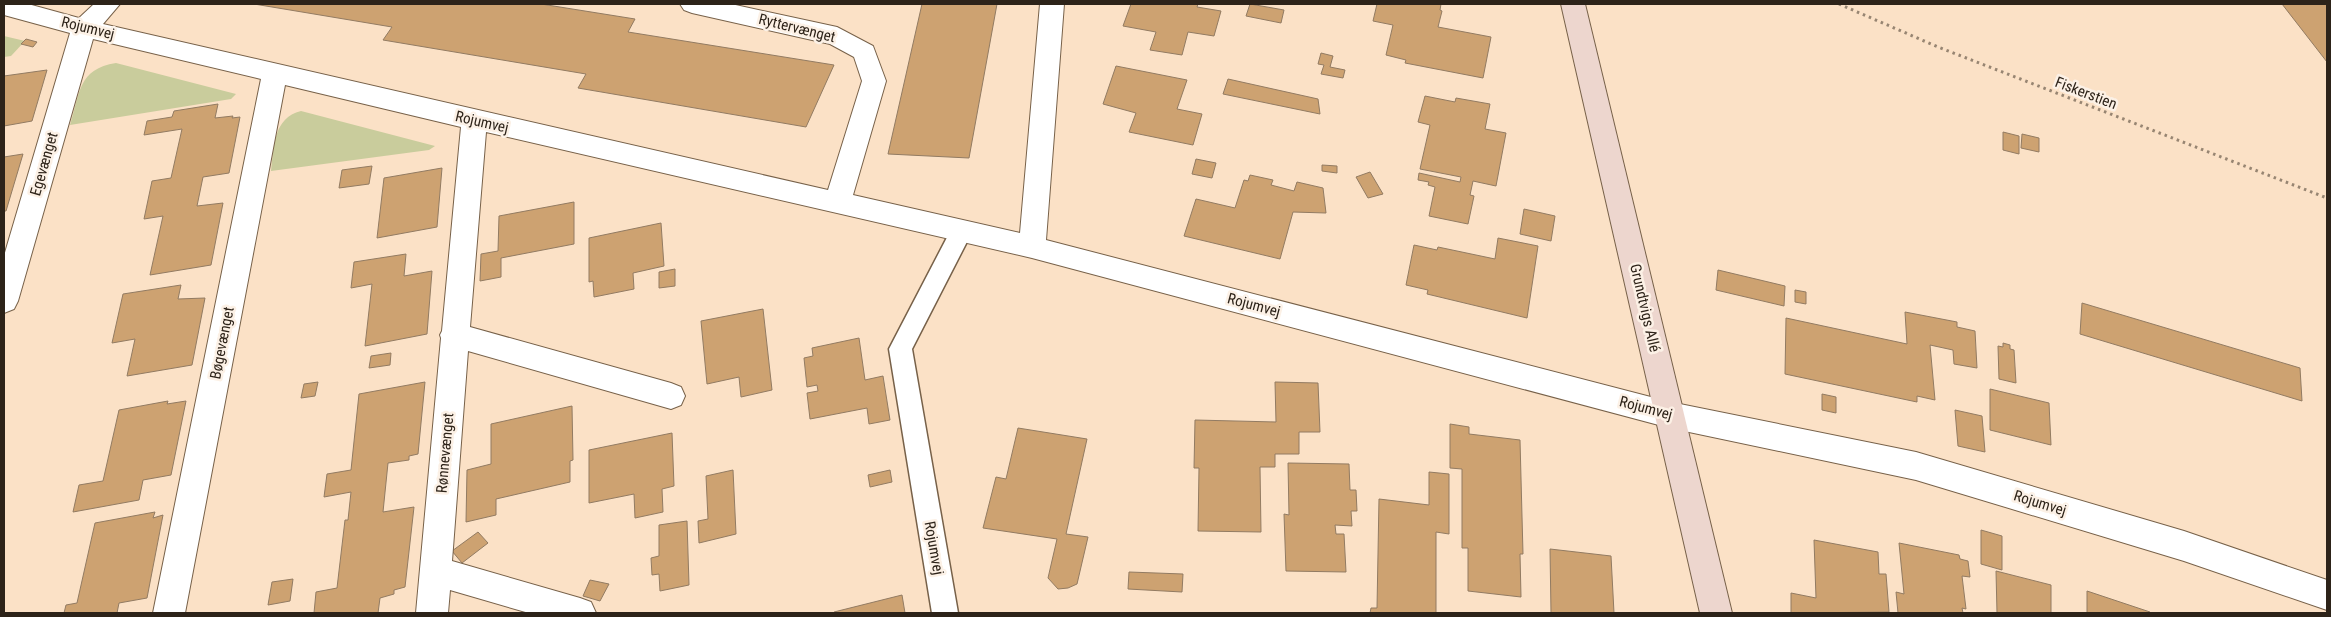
<svg xmlns="http://www.w3.org/2000/svg" width="2331" height="617" viewBox="0 0 2331 617" font-family="'Roboto Condensed',sans-serif">
	<rect width="100%" height="100%" fill="#fbe1c6"/>
	<g fill="#c9cc9c">
		<polygon points="4,36 25,41 11,56 4,57"/>
		<path d="M116,63L236,94L231,99L70,125C80,93 78,69 116,63Z"/>
		<path d="M301,111L435,146L429,150L271,171C274,147 273,118 301,111Z"/>
	</g>
	<g fill="#cda271" stroke="#927b62">
		<polygon points="254,4 541,4 635,19 628,32 834,65 806,127 578,88 586,74 383,40 392,27"/>
		<polygon points="922,4 997,4 969,158 888,154"/>
		<polygon points="1131,4 1198,4 1197,7 1221,11 1214,36 1188,32 1182,55 1150,50 1156,32 1123,26"/>
		<polygon points="1250,4 1284,10 1281,23 1246,16"/>
		<polygon points="1377,4 1441,4 1440,10 1442,11 1438,27 1491,37 1483,78 1405,63 1406,60 1386,55 1393,25 1373,21"/>
		<polygon points="2282,4 2327,4 2327,62"/>
		<polygon points="26,39 37,42 33,47 21,44"/>
		<polygon points="1321,53 1333,56 1330,67 1345,70 1343,78 1321,74 1324,65 1318,64"/>
		<polygon points="1116,66 1187,80 1177,109 1202,114 1193,145 1129,132 1136,113 1103,104"/>
		<polygon points="47,70 32,121 4,126 4,76"/>
		<polygon points="1228,79 1318,99 1320,114 1223,94"/>
		<polygon points="1425,96 1455,102 1456,98 1490,104 1485,129 1506,133 1496,186 1473,181 1470,195 1474,196 1468,224 1429,216 1435,187 1428,185 1429,182 1418,180 1419,173 1460,182 1461,177 1420,169 1430,125 1418,122"/>
		<polygon points="218,104 215,118 233,116 232,118 240,117 229,173 203,177 197,206 223,203 211,265 150,275 163,216 144,219 152,181 171,178 182,129 144,135 147,121 172,117 174,111"/>
		<polygon points="2003,132 2019,136 2019,154 2003,150"/>
		<polygon points="2022,134 2039,138 2039,152 2021,148"/>
		<polygon points="23,154 6,211 4,211 4,157"/>
		<polygon points="1196,159 1216,163 1212,178 1192,174"/>
		<polygon points="1322,165 1337,166 1337,173 1322,171"/>
		<polygon points="372,166 369,184 339,188 342,170"/>
		<polygon points="442,168 437,227 377,238 384,178"/>
		<polygon points="1370,172 1383,194 1368,198 1356,177"/>
		<polygon points="1250,175 1273,180 1271,185 1294,191 1297,182 1323,188 1326,213 1293,212 1280,259 1184,236 1196,199 1235,208 1244,180 1248,181"/>
		<polygon points="574,202 574,244 501,258 501,277 480,281 481,254 498,251 499,216"/>
		<polygon points="1524,209 1555,216 1551,241 1520,234"/>
		<polygon points="661,223 664,266 633,273 634,289 594,297 593,281 589,282 589,238"/>
		<polygon points="1498,238 1538,246 1527,318 1427,294 1428,290 1406,285 1414,245 1437,250 1438,247 1495,259"/>
		<polygon points="406,254 404,276 432,271 427,334 365,346 372,284 351,288 354,262"/>
		<polygon points="675,269 675,286 659,288 659,272"/>
		<polygon points="1718,270 1785,286 1784,306 1716,290"/>
		<polygon points="181,285 178,299 205,298 192,365 127,376 135,339 112,343 123,294"/>
		<polygon points="1795,290 1806,292 1806,304 1795,302"/>
		<polygon points="2082,303 2300,368 2302,401 2080,334"/>
		<polygon points="763,309 772,390 741,397 739,377 707,384 701,321"/>
		<polygon points="1905,312 1957,322 1957,327 1975,331 1977,368 1954,364 1953,350 1930,345 1935,400 1917,396 1917,402 1785,374 1786,318 1907,344"/>
		<polygon points="859,338 865,380 883,376 890,420 869,424 867,408 810,419 807,393 818,391 817,385 807,387 804,358 813,356 812,348"/>
		<polygon points="2003,343 2010,345 2010,349 2014,350 2016,383 1999,379 1998,346 2003,347"/>
		<polygon points="391,353 390,365 369,368 371,356"/>
		<polygon points="318,382 315,396 301,398 304,384"/>
		<polygon points="425,382 418,454 409,456 409,460 388,463 383,512 414,507 405,587 394,590 394,594 380,598 378,613 314,613 316,592 337,588 345,520 348,520 351,492 324,497 327,474 351,470 359,394"/>
		<polygon points="1275,382 1318,383 1320,432 1299,432 1299,454 1275,454 1275,467 1260,467 1261,532 1198,531 1199,468 1194,468 1195,420 1276,422"/>
		<polygon points="1990,389 2049,403 2051,445 1990,430"/>
		<polygon points="1822,394 1836,397 1836,413 1822,410"/>
		<polygon points="168,401 167,404 186,401 171,475 143,480 139,500 73,512 79,485 103,481 119,410"/>
		<polygon points="572,406 573,460 570,461 570,482 496,499 496,515 466,522 467,470 491,464 491,424"/>
		<polygon points="1955,410 1982,416 1985,452 1958,446"/>
		<polygon points="1450,424 1469,427 1469,434 1520,440 1523,554 1520,554 1521,597 1468,591 1468,548 1462,548 1462,469 1450,468"/>
		<polygon points="1018,428 1087,439 1066,534 1088,537 1077,584 1068,588 1058,589 1048,578 1057,539 983,528 996,477 1006,479"/>
		<polygon points="672,433 674,486 662,489 663,512 635,518 634,494 589,503 589,450"/>
		<polygon points="1288,463 1349,464 1350,490 1356,490 1357,511 1351,511 1352,526 1335,525 1336,534 1344,534 1346,572 1286,571 1284,514 1289,515"/>
		<polygon points="733,470 736,534 699,543 698,521 708,519 706,476"/>
		<polygon points="890,470 892,482 870,487 868,475"/>
		<polygon points="1429,472 1449,474 1449,534 1436,532 1436,613 1370,613 1371,608 1377,608 1379,499 1429,505"/>
		<polygon points="155,512 153,518 163,515 147,598 119,603 117,613 64,613 66,605 77,603 95,523"/>
		<polygon points="687,521 689,585 660,591 659,574 652,575 651,558 659,556 659,525"/>
		<polygon points="1981,530 2002,536 2002,570 1981,564"/>
		<polygon points="478,532 488,543 462,563 452,551"/>
		<polygon points="1814,540 1878,552 1879,574 1886,574 1889,612 1791,613 1791,593 1816,598"/>
		<polygon points="1899,543 1959,555 1960,559 1968,561 1970,577 1962,576 1966,609 1962,608 1963,613 1898,613 1896,592 1904,594"/>
		<polygon points="1550,549 1611,556 1614,613 1551,613"/>
		<polygon points="1996,571 2051,585 2051,613 1997,613"/>
		<polygon points="1129,572 1183,574 1182,592 1128,589"/>
		<polygon points="293,579 290,601 268,605 272,582"/>
		<polygon points="590,580 609,584 600,601 583,596"/>
		<polygon points="2087,591 2150,612 2150,613 2087,613"/>
		<polygon points="902,595 905,613 834,613 834,612"/>
	</g>
	<g fill="none" stroke-linecap="round" stroke-linejoin="round">
		<defs>
			<polygon id="lane" points="962,221 970,224 973,230 912,349 958,613 932,613 889,349 954,224"/>
			<polygon id="street" points="4,4 28,4 79,18 94,4 120,4 103,24 828,190 862,81 854,57 830,44 692,13 684,10 680,4 731,4 837,27 873,46 886,81 853,195 1020,233 1040,4 1064,4 1046,240 1670,402 1916,452 2184,531 2327,580 2327,610 2184,561 1916,480 1670,428 1032,258 486,132 470,327 671,383 681,387 685,396 681,405 671,409 468,351 452,561 580,598 591,602 596,613 529,613 450,590 448,613 416,613 441,338 440,335 442,331 461,127 285,85 185,613 153,613 261,79 93,39 18,301 14,309 4,313 4,256 70,33 4,15"/>
			<polygon id="secondary" points="1561,4 1585,4 1732,613 1700,613"/>
		</defs>
		<use href="#lane" stroke="#776149" stroke-width="3"/>
		<use href="#street" stroke="#776149" stroke-width="2"/>
		<use href="#secondary" stroke="#776149" stroke-width="2"/>
		<polyline stroke="#978572" stroke-width="3" stroke-dasharray="2.5 4" stroke-linecap="butt" points="1839,4 1938,47 2327,198"/>
		<use href="#lane" fill="#fff" fill-rule="evenodd"/>
		<use href="#street" fill="#fff" fill-rule="evenodd"/>
		<use href="#secondary" fill="#edd6ce" fill-rule="evenodd"/>
	</g>
	<g text-anchor="middle" dominant-baseline="central" stroke-width="5" stroke-linejoin="round" paint-order="stroke">
		<g font-size="15" fill="#2d2319" stroke="#fcf1e6">
			<text transform="translate(88 28) rotate(14)">Rojumvej</text>
			<text transform="translate(797 28) rotate(14)">Ryttervænget</text>
			<text transform="translate(2086 93) rotate(21)">Fiskerstien</text>
			<text transform="translate(482 122) rotate(13)">Rojumvej</text>
			<text transform="translate(44 164) rotate(-74)">Egevænget</text>
			<text transform="translate(1254 305) rotate(15)">Rojumvej</text>
			<text transform="translate(1645 308) rotate(77)">Grundtvigs Allé</text>
			<text transform="translate(222 343) rotate(-79)">Bøgevænget</text>
			<text transform="translate(1646 408) rotate(15)">Rojumvej</text>
			<text transform="translate(445 453) rotate(-85)">Rønnevænget</text>
			<text transform="translate(2040 503) rotate(17)">Rojumvej</text>
			<text transform="translate(934 548) rotate(80)">Rojumvej</text>
		</g>
	</g>
	<rect width="2331" height="617" fill="none" stroke="#2d2319" stroke-width="10"/>
</svg>
